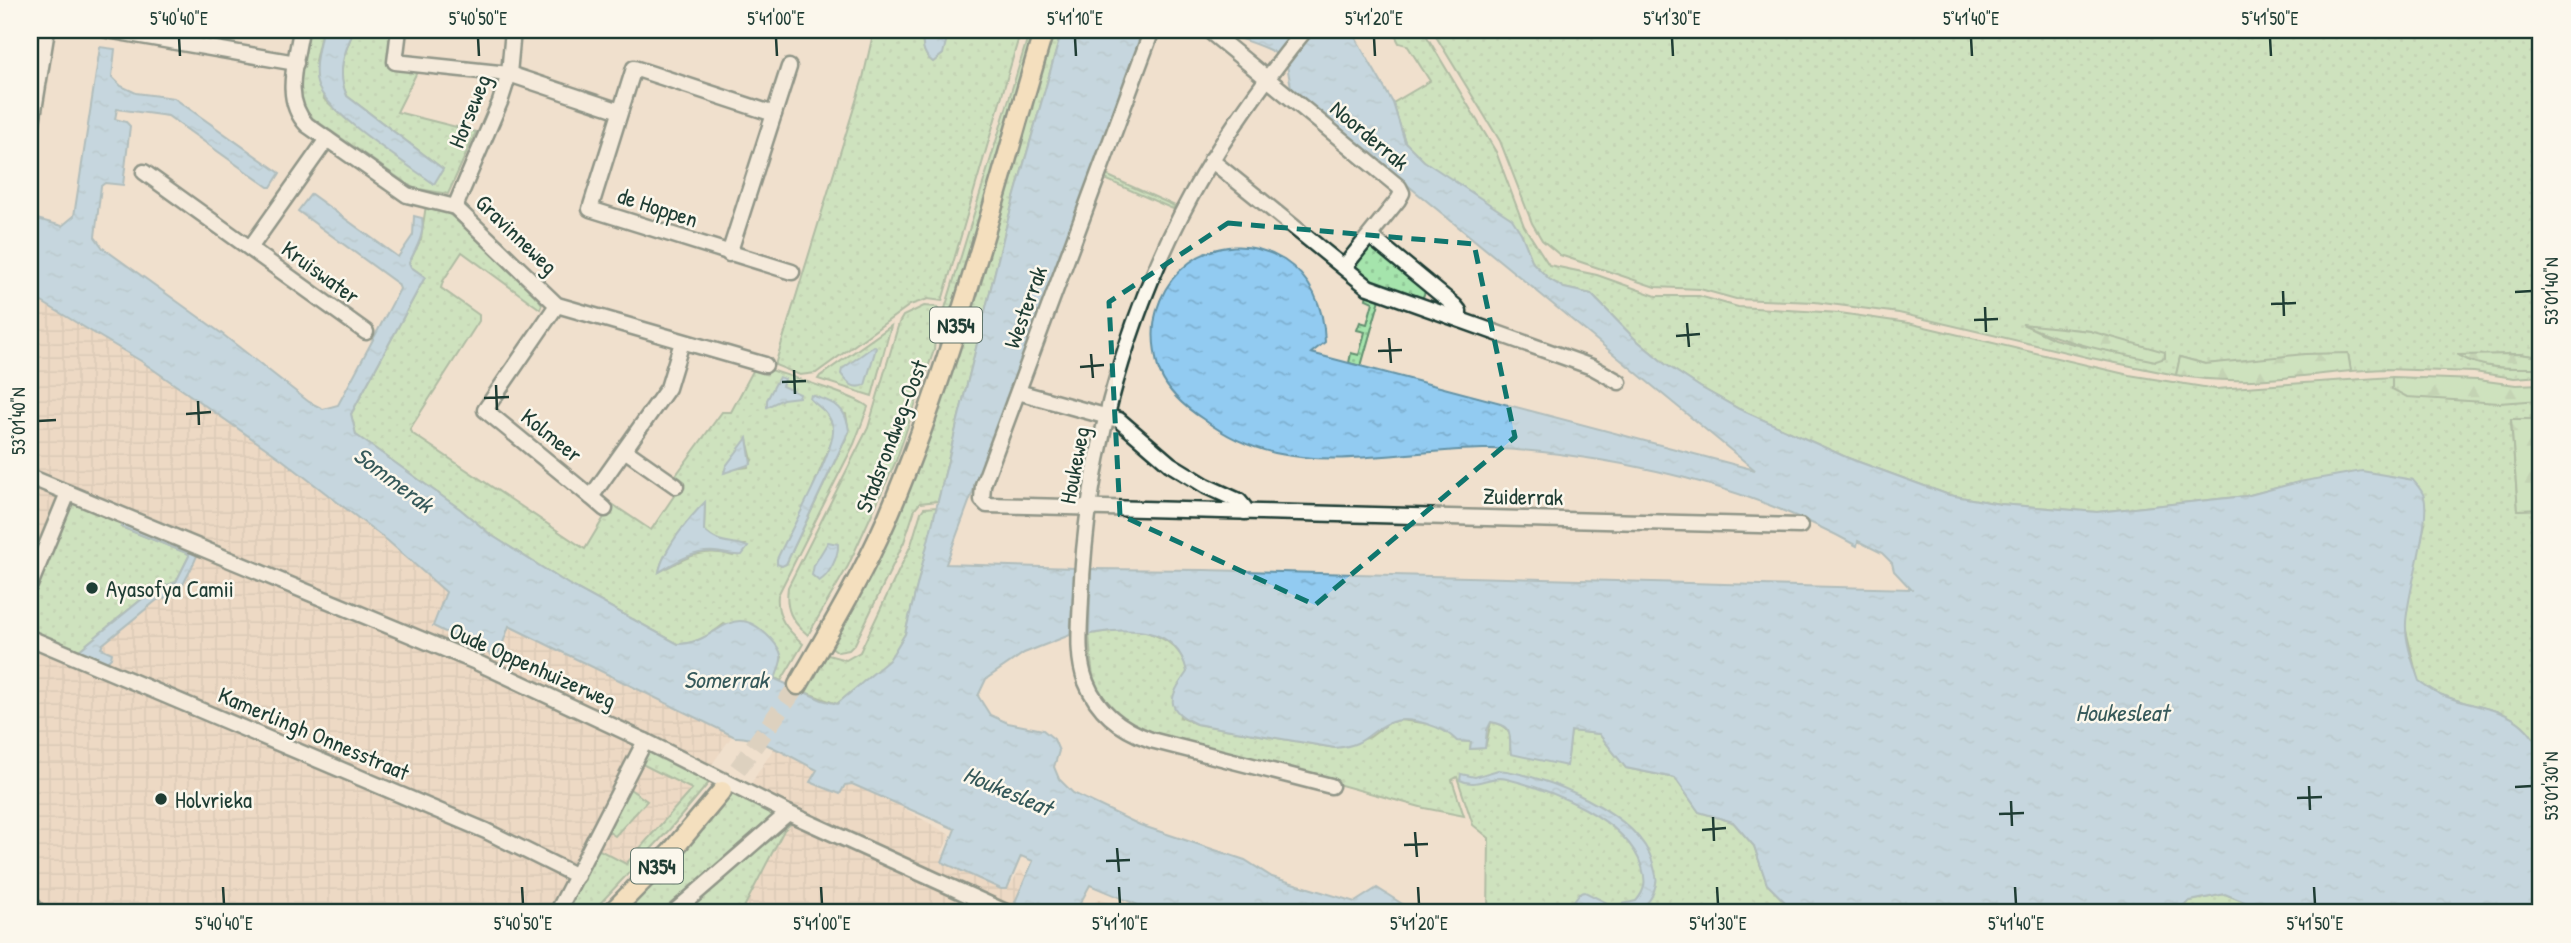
<svg xmlns="http://www.w3.org/2000/svg" width="2571" height="943" viewBox="0 0 2571 943" font-family="'Patrick Hand',sans-serif">
	<defs>
		<pattern id="industrial-grid" width="8" height="8" patternUnits="userSpaceOnUse" patternTransform="scale(1.75)"><rect width="8" height="8" fill="#e8d0b8"/><path d="M0 4h8M4 0v8" fill="none" stroke="#c7b49f"/></pattern>
		<pattern id="grass-dots" width="8" height="8" patternUnits="userSpaceOnUse" patternTransform="scale(1.75)"><rect width="8" height="8" fill="#a5e4ac"/><path d="M2 2h.1M6 6h.1" fill="none" stroke="#8ec495" stroke-width="1.8" stroke-linecap="round"/></pattern>
		<pattern id="forest-firs" width="22" height="20" patternUnits="userSpaceOnUse" patternTransform="scale(1.75)"><rect width="22" height="20" fill="#a5e4ac"/><path d="M5 1l3.5 6h-7zM16 11l3.5 6h-7z" fill="#8ec495"/></pattern>
		<pattern id="water-ripples" width="26" height="14" patternUnits="userSpaceOnUse" patternTransform="scale(1.75)"><rect width="26" height="14" fill="#92cbf1"/><path d="M2 4q2-2 4 0t4 0M15 11q2-2 4 0t4 0" fill="none" stroke="#7dafcf"/></pattern>
	</defs>
	<rect width="100%" height="100%" fill="#f0e0cd"/>
	<filter id="ink" filterUnits="userSpaceOnUse"><feTurbulence type="fractalNoise" baseFrequency=".0143" numOctaves="2"/><feDisplacementMap in="SourceGraphic" scale="14" xChannelSelector="R" yChannelSelector="G"/><feConvolveMatrix kernelMatrix="1 2 1 2 8 2 1 2 1" color-interpolation-filters="sRGB"/></filter>
	<g filter="url(#ink)">
		<g fill="url(#industrial-grid)">
			<polygon points="30,282 737,729 691,794 582,913 47,913 30,891"/>
			<polygon points="776,745 851,778 950,835 941,854 1010,886 1020,869 1030,882 1020,902 1035,913 651,913 707,851"/>
			<polygon points="1098,899 1138,913 1086,913"/>
		</g>
		<g fill="url(#grass-dots)" stroke="#629070" stroke-width="2" fill-rule="evenodd">
			<path d="M306,30H322L315,61L324,99L346,119L434,183L443,169L347,96C336,72 344,53 354,30H395L391,68L417,72L397,112L476,132L448,194L413,188L301,110L296,92Z"/>
			<path d="M874,30H927C919,40 923,55 933,62L943,54L940,31L937,30H1021L942,301L928,299L910,305L816,373L800,375L775,365L863,78Z"/>
			<polygon points="1030,30 1038,30 939,359 940,325"/>
			<polygon points="1050,30 1062,30 1007,223 938,501 920,503 915,509 904,542 855,644 849,650 838,652 830,646 871,568"/>
			<path d="M1396,30H1423L1496,152L1524,226L1549,265L1597,275L1656,296H1699L1738,307L1840,313L1908,323L2129,375L2216,389L2392,377V389L2541,400V419H2511V421L2518,510L2541,509V754C2523,705 2482,712 2442,695C2434,692 2426,686 2418,681L2405,626L2408,595L2425,524L2299,482L2246,496L2097,512L2000,504L1949,495L1848,458L1739,409L1700,387L1665,364L1634,338L1591,294L1564,288L1549,279L1533,263L1521,233L1424,161L1405,142L1393,103L1430,81L1407,45L1399,43L1395,35Z"/>
			<path d="M1432,30H2541V357L2519,354L2460,356C2483,370 2515,368 2541,368V376L2514,378L2474,372L2384,369L2351,371L2348,354L2205,364L2180,357L2176,375L2091,358L1899,313L1815,302L1736,299L1700,289L1655,287L1560,255L1542,240L1532,223L1500,141ZM2025,325L2090,331L2086,347L2054,339Z"/>
			<polygon points="1106,175 1175,206 1173,209 1105,179"/>
			<path d="M426,205L447,212L524,281L542,304L540,309L462,252L443,281L441,288L479,315V321L410,429L413,434L585,549L612,504L651,530L684,481L676,475L722,412H731L754,369L765,368C785,375 857,396 868,407L854,444L778,595C776,618 787,629 803,644L781,681L775,678L782,657L724,624C710,635 697,644 678,644L568,584L491,535L460,509L356,435L351,414L425,277L411,267L409,263L421,239ZM825,410L846,414L849,432L786,564L781,566L834,436L833,425ZM747,440L752,460L748,467L725,470ZM705,504L704,530C716,542 728,545 745,545L733,556C703,546 684,559 659,572C663,551 689,517 705,504Z"/>
			<polygon points="1370,244 1426,290 1422,299 1374,285 1353,267 1353,262"/>
			<polygon points="1367,292 1380,296 1380,299 1361,366 1349,363 1351,353 1359,355 1365,332 1357,330 1360,322 1367,324 1373,302 1366,299"/>
			<path d="M924,306L938,307L934,350L896,461L848,566L808,635C791,621 785,609 788,587L868,428L899,323L903,316Z"/>
			<polygon points="891,326 872,396 818,379 820,376"/>
			<polygon points="72,502 126,520 121,527 189,554 189,556 176,582 152,591 77,652 30,633 30,600 65,511 69,503"/>
			<polygon points="937,507 905,634 890,660 837,704 802,691 825,656 828,655 846,660 860,652 911,545 921,512 924,508"/>
			<path d="M1133,628C1159,635 1181,643 1188,672L1178,686L1180,717L1196,724L1335,748L1370,737L1389,723L1399,720L1432,724L1450,734L1457,741L1471,742L1470,749L1485,748L1491,722C1509,725 1512,732 1510,750L1567,765L1571,731L1599,734L1626,768L1675,778L1699,812L1733,822L1754,846L1767,884L1789,906L1790,913H1488L1489,838L1473,825L1457,777L1452,780L1464,816L1424,808L1156,734C1140,725 1116,717 1105,703C1090,684 1091,656 1089,634Z"/>
			<polygon points="646,752 652,752 712,779 669,830 591,913 562,913 596,848 626,864 692,789 640,763"/>
			<polygon points="627,787 647,801 615,836 606,830"/>
			<polygon points="733,789 775,813 773,819 666,913 621,913"/>
			<polygon points="791,819 796,819 784,830 741,913 682,913"/>
			<polygon points="2225,894 2272,913 2172,913 2190,901"/>
		</g>
		<g fill="url(#forest-firs)" stroke="#629070" stroke-width="2">
			<path d="M2022,324L2090,331L2165,352V358L2156,361C2110,352 2065,343 2022,324Z"/>
			<path d="M2348,353L2351,371C2292,377 2235,386 2176,375L2180,357L2205,364L2305,354Z"/>
			<path d="M2519,354L2541,357V368C2514,368 2482,370 2459,355Z"/>
			<polygon points="2392,377 2478,380 2516,385 2541,384 2541,400 2499,403 2407,397 2392,389"/>
			<polygon points="2511,419 2541,419 2541,509 2518,510"/>
		</g>
		<g fill="url(#water-ripples)" stroke="#6492a5" stroke-width="2">
			<path d="M322,30H354C344,53 336,72 347,96L443,169L434,184C407,164 324,112 317,83C313,65 319,48 322,30Z"/>
			<path d="M927,30L940,31L946,42L943,54L933,62C923,55 919,40 927,30Z"/>
			<path d="M1062,30H1144L946,564L1075,568L1070,635L1024,653L986,679L978,696L990,715L1008,723L1043,730L1054,739L1059,751L1054,767L1059,779L1073,793L1140,825L1245,860L1272,877L1355,902L1377,888L1404,905L1400,913H1391L1375,908L1374,910L1382,913H1157L1090,885L1075,913H1039L1015,902L1033,861L1021,856L1007,889H1001L942,862L955,829L852,784L845,785L840,794L810,782L817,770C796,760 757,735 735,737L509,626L499,654L494,656L433,626L446,592L388,541L280,458L141,361L30,295V217L62,226L74,216L100,47L115,49L112,77L121,86L136,93L174,98L280,173L271,187H268L168,116L117,109L115,119L126,122L130,126L123,185L105,183L101,186L95,237L103,248L221,333L309,402L323,409L338,405L400,289L398,284L298,211L311,194L398,257L413,235L414,216L422,218C425,235 416,248 409,263L411,267L425,277L351,414L356,435L460,509L491,535L568,584L678,644C719,644 731,596 771,639C786,655 782,659 775,679L822,700L837,704L889,660L905,634L1007,223Z"/>
			<path d="M1219,30H1351L1393,103L1405,142L1424,161L1512,219L1521,233L1533,263L1549,279L1564,288L1591,294L1634,338L1665,364L1700,387L1739,409L1848,458L1949,495L2000,504L2097,512L2246,496L2299,482L2362,471L2413,480C2416,484 2421,489 2423,494C2433,517 2407,592 2406,623C2405,642 2413,663 2419,681C2426,686 2434,692 2442,695C2483,712 2523,705 2541,754V913H2272L2225,894L2190,901L2172,913H1790L1789,906L1767,884L1754,846L1733,822L1699,812L1675,778L1626,768L1599,734L1571,731L1567,766L1511,754C1508,735 1516,726 1491,722L1487,730L1485,748L1470,749L1471,742L1457,741C1444,727 1408,714 1389,723C1365,734 1367,745 1335,748L1196,724C1164,709 1169,698 1187,672C1177,624 1127,628 1089,634L1091,569L1205,570L1911,589L1894,571L1892,563L1882,553L1858,541L1857,546C1770,498 1671,469 1573,456C1544,452 1513,448 1483,449C1417,450 1338,467 1275,453C1249,447 1224,435 1203,419C1186,408 1168,392 1160,373C1157,367 1156,359 1155,352C1142,277 1217,219 1284,260C1313,279 1324,308 1325,342L1311,353L1755,470L1300,97L1291,87L1286,60C1267,45 1241,41 1219,30Z"/>
			<path d="M874,346L876,348L865,385C853,390 848,383 841,374L842,369Z"/>
			<polygon points="779,377 785,379 782,386 800,394 799,397 783,399 767,407 767,400"/>
			<path d="M811,395C834,403 846,405 849,431L786,564L782,566L777,564V559C788,535 836,450 833,428C831,414 820,408 810,399Z"/>
			<polygon points="747,438 751,464 724,473 726,466"/>
			<path d="M705,502L704,530C720,546 731,540 748,547L742,555C732,556 725,553 715,552C694,550 676,562 659,572C663,550 689,518 705,502Z"/>
			<path d="M126,520L199,550C194,566 185,579 178,595L157,600L103,644L101,648L112,653L111,658L105,664L77,652L152,591L176,582L189,556V554L121,527Z"/>
			<path d="M828,542L838,544C839,556 829,576 819,581L812,575L814,565Z"/>
			<path d="M1498,770C1545,775 1638,812 1653,863C1654,870 1658,877 1656,883C1654,894 1650,904 1639,908C1616,917 1588,913 1564,913L1580,893L1585,892L1613,906L1636,901C1646,890 1646,880 1642,867C1626,818 1551,790 1507,779C1490,774 1477,789 1460,780L1461,774L1475,777Z"/>
		</g>
		<g fill="none" stroke-linecap="round" stroke-linejoin="round">
			<polyline stroke="#c6bfae" stroke-width="18" stroke-dasharray="18 9" stroke-linecap="butt" points="722,791 798,685"/>
			<defs>
				<g id="minor">
					<polyline points="107,30 296,63"/>
					<path d="M301,30C296,62 282,99 307,125L407,195L455,207L557,305L765,365"/>
					<polyline points="399,30 395,62 509,74 620,111"/>
					<polyline points="1152,30 983,485 982,500 987,505 1800,526"/>
					<polyline points="1208,30 1399,187 1402,193 1398,200 1344,267"/>
					<path d="M1305,30C1258,88 1215,148 1181,215C1121,333 1086,466 1081,598C1080,626 1076,656 1086,682C1098,712 1122,730 1151,740L1331,786"/>
					<polyline points="774,114 634,68 590,209 792,272"/>
					<polyline points="30,135 47,30"/>
					<polyline points="1211,160 1368,287 1592,367 1619,382"/>
					<polyline points="144,172 366,332"/>
					<polyline points="455,207 500,102 509,74 513,30"/>
					<polyline points="1370,236 1455,306 1459,311 1459,319"/>
					<polyline points="250,248 327,139"/>
					<polyline points="729,254 789,67"/>
					<polyline points="557,305 485,410 591,497 668,388 682,342"/>
					<polyline points="1018,392 1119,420 1170,464 1206,486 1239,501 1244,507 1245,512"/>
					<polyline points="626,451 676,486"/>
					<polyline points="30,477 476,662 645,741 788,813 1008,913"/>
					<polyline points="591,497 605,509"/>
					<polyline points="30,585 68,493"/>
					<polyline points="30,638 486,831 577,876"/>
					<polyline points="30,902 39,913"/>
					<polyline points="557,913 645,741"/>
					<polyline points="673,913 788,813"/>
				</g>
				<g id="major">
					<path d="M798,685C829,631 861,578 886,521C953,363 995,194 1044,30"/>
					<polyline points="611,913 671,852 722,791"/>
				</g>
			</defs>
			<use href="#minor" stroke="#1f3d34" stroke-width="19"/>
			<use href="#major" stroke="#1f3d34" stroke-width="23"/>
			<use href="#minor" stroke="#fbf7ec" stroke-width="14"/>
			<use href="#major" stroke="#f8deab" stroke-width="18"/>
		</g>
	</g>
	<path d="M0 0H2571V943H0ZM1228,223L1474,244L1515,437L1315,605L1120,515L1109,302Z" fill="#f0e0cd" fill-opacity=".55" fill-rule="evenodd"/>
	<path fill="none" stroke="#0f766e" stroke-width="5" stroke-dasharray="14 9" stroke-linejoin="round" d="M1228,223L1474,244L1515,437L1315,605L1120,515L1109,302Z"/>
	<path fill="none" stroke="#1f3d34" stroke-width="2.5" d="M179,38L180,56M478,38L479,56M776,38L777,56M1075,38L1076,56M1374,38L1375,56M1672,38L1673,56M1971,38L1972,56M2270,38L2271,56M2283,291L2284,316M2515,292L2532,291M2271,304L2296,303M1985,307L1986,332M1974,320L1998,319M1687,323L1689,347M1676,336L1700,334M1389,338L1391,363M1378,351L1402,350M1091,354L1093,378M1080,367L1104,365M794,370L795,394M782,382L806,381M496,385L497,410M484,398L509,397M198,401L199,425M186,414L211,412M38,421L56,420M2309,786L2310,810M2515,787L2532,786M2297,798L2322,797M2011,801L2012,826M1999,814L2024,813M1713,817L1714,841M1702,830L1726,828M1415,832L1417,857M1404,845L1428,844M1117,848L1119,872M1106,861L1130,860M223,887L224,904M522,887L523,904M821,887L822,904M1119,887L1120,904M1418,887L1419,904M1717,887L1718,904M2015,887L2016,904M2314,887L2315,904"/>
	<g fill="#1f3d34" stroke="#fbf7ec" stroke-width="2.5">
		<circle cx="92" cy="588" r="7"/>
		<circle cx="161" cy="799" r="7"/>
	</g>
	<g text-anchor="middle" dominant-baseline="central" stroke-width="5" stroke-linejoin="round" paint-order="stroke">
		<g fill="#fbf7ec" stroke="#61756b" stroke-width="2">
			<rect x="930" y="307.5" width="52" height="35" rx="5"/>
			<rect x="631" y="848.5" width="52" height="35" rx="5"/>
		</g>
		<g font-size="21" font-weight="bold" fill="#1f3d34">
			<text x="956" y="325">N354</text>
			<text x="657" y="866">N354</text>
		</g>
		<g font-size="23" fill="#1f3d34" stroke="#fbf7ec">
			<text transform="translate(469 111) rotate(-68)">Horseweg</text>
			<text transform="translate(1370 135) rotate(40)">Noorderrak</text>
			<text transform="translate(658 207) rotate(18)">de Hoppen</text>
			<text transform="translate(517 234) rotate(44)">Gravinneweg</text>
			<text transform="translate(321 272) rotate(36)">Kruiswater</text>
			<text transform="translate(1025 307) rotate(-70)">Westerrak</text>
			<text transform="translate(552 435) rotate(39)">Kolmeer</text>
			<text transform="translate(891 436) rotate(-69)">Stadsrondweg-Oost</text>
			<text transform="translate(1074 465) rotate(-79)">Houkeweg</text>
			<text transform="translate(1523 496) rotate(1)">Zuiderrak</text>
			<text transform="translate(533 665) rotate(24)">Oude Oppenhuizerweg</text>
			<text transform="translate(314 733) rotate(23)">Kamerlingh Onnesstraat</text>
		</g>
		<g font-size="23" fill="#1f3d34" stroke="#fbf7ec" text-anchor="start">
			<text x="106" y="588">Ayasofya Camii</text>
			<text x="175" y="799">Holvrieka</text>
		</g>
		<g font-size="24" font-style="italic" fill="#36595a" stroke="#fbf7ec">
			<text transform="translate(394 479) rotate(37)">Sommerak</text>
			<text x="726" y="679">Somerrak</text>
			<text x="2122" y="712">Houkesleat</text>
			<text transform="translate(1008 790) rotate(23)">Houkesleat</text>
		</g>
	</g>
	<rect width="2571" height="943" fill="none" stroke="#fbf7ec" stroke-width="77"/>
	<rect x="38" y="38" width="2494" height="866" fill="none" stroke="#1f3d34" stroke-width="2.5"/>
	<g font-size="18" text-anchor="middle" fill="#1f3d34">
		<text x="179" y="25">5°40'40"E</text>
		<text x="478" y="25">5°40'50"E</text>
		<text x="776" y="25">5°41'00"E</text>
		<text x="1075" y="25">5°41'10"E</text>
		<text x="1374" y="25">5°41'20"E</text>
		<text x="1672" y="25">5°41'30"E</text>
		<text x="1971" y="25">5°41'40"E</text>
		<text x="2270" y="25">5°41'50"E</text>
		<text transform="translate(2552 291) rotate(-90)" y="6">53°01'40"N</text>
		<text transform="translate(19 421) rotate(-90)" y="6">53°01'40"N</text>
		<text transform="translate(2552 786) rotate(-90)" y="6">53°01'30"N</text>
		<text x="224" y="930">5°40'40"E</text>
		<text x="523" y="930">5°40'50"E</text>
		<text x="822" y="930">5°41'00"E</text>
		<text x="1120" y="930">5°41'10"E</text>
		<text x="1419" y="930">5°41'20"E</text>
		<text x="1718" y="930">5°41'30"E</text>
		<text x="2016" y="930">5°41'40"E</text>
		<text x="2315" y="930">5°41'50"E</text>
	</g>
</svg>
